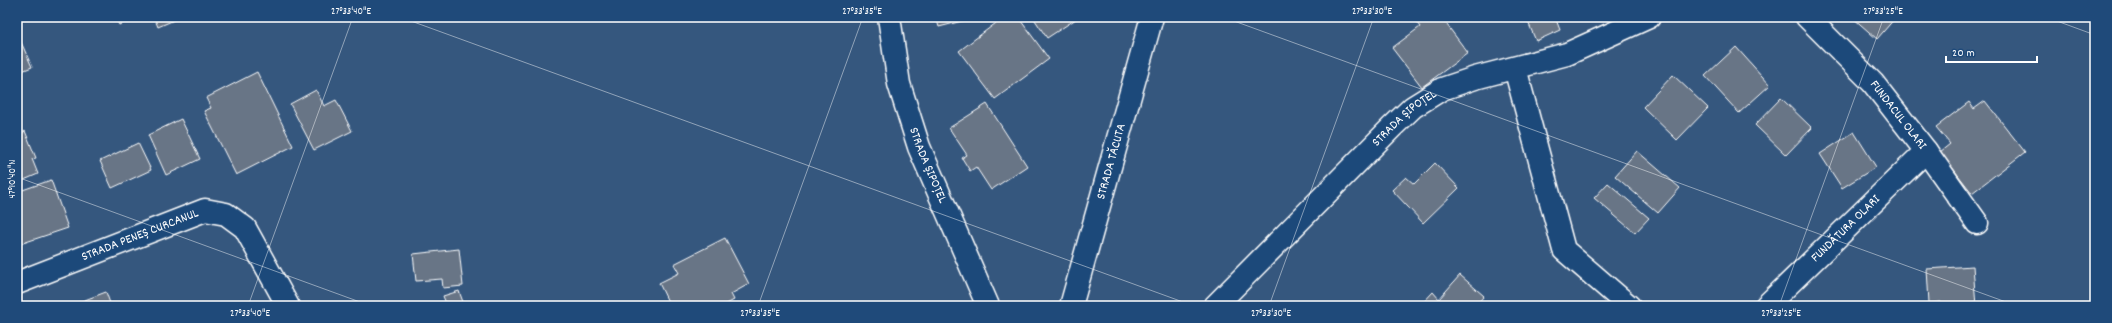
<svg xmlns="http://www.w3.org/2000/svg" width="2112" height="323" viewBox="0 0 2112 323" font-family="Dekko,sans-serif">
	<rect width="100%" height="100%" fill="#35577e"/>
	<filter id="ink" filterUnits="userSpaceOnUse"><feTurbulence type="fractalNoise" baseFrequency=".025" numOctaves="2"/><feDisplacementMap in="SourceGraphic" scale="8" xChannelSelector="R" yChannelSelector="G"/><feConvolveMatrix kernelMatrix="1 2 1 2 8 2 1 2 1" color-interpolation-filters="sRGB"/></filter>
	<g filter="url(#ink)">
		<g fill="#677486" stroke="#fff">
			<polygon points="115,17 135,17 119,25"/>
			<polygon points="154,17 181,17 158,27"/>
			<polygon points="936,17 970,17 970,19 939,27"/>
			<polygon points="1004,17 1018,17 1049,59 995,99 959,51"/>
			<polygon points="1033,17 1079,17 1047,38"/>
			<polygon points="1418,17 1441,17 1468,53 1422,87 1392,48 1420,27 1414,19"/>
			<polygon points="1526,17 1555,17 1560,30 1536,41"/>
			<polygon points="1852,17 1896,17 1877,39"/>
			<polygon points="17,33 32,67 17,73"/>
			<polygon points="1736,47 1770,85 1739,113 1705,76"/>
			<polygon points="257,72 293,146 236,175 204,111 211,108 206,98"/>
			<polygon points="1673,75 1708,108 1677,140 1643,107"/>
			<polygon points="316,90 324,106 336,100 352,131 314,150 290,104"/>
			<polygon points="1781,98 1812,128 1786,155 1755,125"/>
			<polygon points="1985,101 2025,152 1972,193 1940,152 1950,144 1936,127 1969,102 1974,109"/>
			<polygon points="987,104 1027,166 991,190 976,167 970,171 962,158 967,155 949,128"/>
			<polygon points="181,119 200,159 166,175 148,135"/>
			<polygon points="17,120 22,133 25,131 36,158 32,159 38,174 17,183"/>
			<polygon points="1854,132 1876,167 1842,188 1820,154"/>
			<polygon points="138,143 151,170 112,188 100,161"/>
			<polygon points="1637,151 1680,188 1658,213 1615,176"/>
			<polygon points="1435,163 1459,188 1423,223 1392,190 1406,177 1414,184"/>
			<polygon points="51,180 68,228 17,245 17,192"/>
			<polygon points="1608,183 1649,218 1635,233 1594,198"/>
			<polygon points="725,238 749,284 731,294 734,300 723,306 670,306 659,283 679,273 674,264"/>
			<polygon points="459,249 463,286 443,288 442,279 416,281 413,254"/>
			<polygon points="1973,266 1976,306 1941,306 1941,302 1929,303 1927,269"/>
			<polygon points="1460,275 1484,296 1475,306 1420,306 1433,292 1439,299"/>
			<polygon points="459,291 463,302 447,306 443,296"/>
			<polygon points="106,292 111,306 69,306"/>
		</g>
		<g fill="none" stroke-linecap="round" stroke-linejoin="round">
			<defs>
				<g id="minor">
					<path id="s1" d="M889,17L899,84L919,147L988,306"/>
					<path id="s2" d="M1807,17L1873,83L1926,151L1977,223"/>
					<polyline points="1515,68 1564,250 1629,306"/>
					<path id="s3" d="M17,283L205,210L226,214L245,228L288,306"/>
					<path id="s4" d="M1071,306L1152,17"/>
					<path id="s5" d="M1215,306L1392,127L1413,107L1442,89L1475,78L1567,54L1649,17"/>
					<path id="s6" d="M1766,306L1926,151"/>
				</g>
			</defs>
			<use href="#minor" stroke="#fff" stroke-width="25"/>
			<use href="#minor" stroke="#1f4a7a" stroke-width="22"/>
		</g>
	</g>
	<path fill="none" stroke="#fff" stroke-width="1" stroke-opacity="0.45" d="M400,17L1194,306M1223,17L2017,306M2046,17L2095,35M17,177L371,306M248,306L353,17M758,306L863,17M1269,306L1374,17M1779,306L1884,17"/>
	<g text-anchor="middle" dominant-baseline="central" stroke-width="4" stroke-linejoin="round" paint-order="stroke">
		<g font-size="13" fill="#fff" stroke="#1f4a7a">
			<text stroke="none"><textPath href="#s2" startOffset="134">FUNDACUL OLARI</textPath></text>
			<text stroke="none"><textPath href="#s5" startOffset="267">STRADA ȘIPOȚEL</textPath></text>
			<text stroke="none"><textPath href="#s4" startOffset="150">STRADA TĂCUTA</textPath></text>
			<text stroke="none"><textPath href="#s1" startOffset="154">STRADA ȘIPOȚEL</textPath></text>
			<text stroke="none"><textPath href="#s6" startOffset="111">FUNDĂTURA OLARI</textPath></text>
			<text stroke="none"><textPath href="#s3" startOffset="132">STRADA PENEȘ CURCANUL</textPath></text>
		</g>
	</g>
	<rect width="2112" height="323" fill="none" stroke="#1f4a7a" stroke-width="44"/>
	<path d="M1946 56v6h91v-6" fill="none" stroke="#ffffff" stroke-width="2"/>
	<text x="1952" y="56" font-size="12" fill="#ffffff" stroke="#1f4a7a" stroke-width="3" paint-order="stroke">20 m</text>
	<rect x="22" y="22" width="2068" height="279" fill="none" stroke="#fff" stroke-width="1.5"/>
	<g font-size="10" text-anchor="middle" fill="#fff">
		<text x="351" y="14">27°33'40"E</text>
		<text x="862" y="14">27°33'35"E</text>
		<text x="1372" y="14">27°33'30"E</text>
		<text x="1883" y="14">27°33'25"E</text>
		<text transform="translate(11 179) rotate(-90)" y="4">47°10'40"N</text>
		<text x="250" y="316">27°33'40"E</text>
		<text x="760" y="316">27°33'35"E</text>
		<text x="1271" y="316">27°33'30"E</text>
		<text x="1781" y="316">27°33'25"E</text>
	</g>
</svg>
